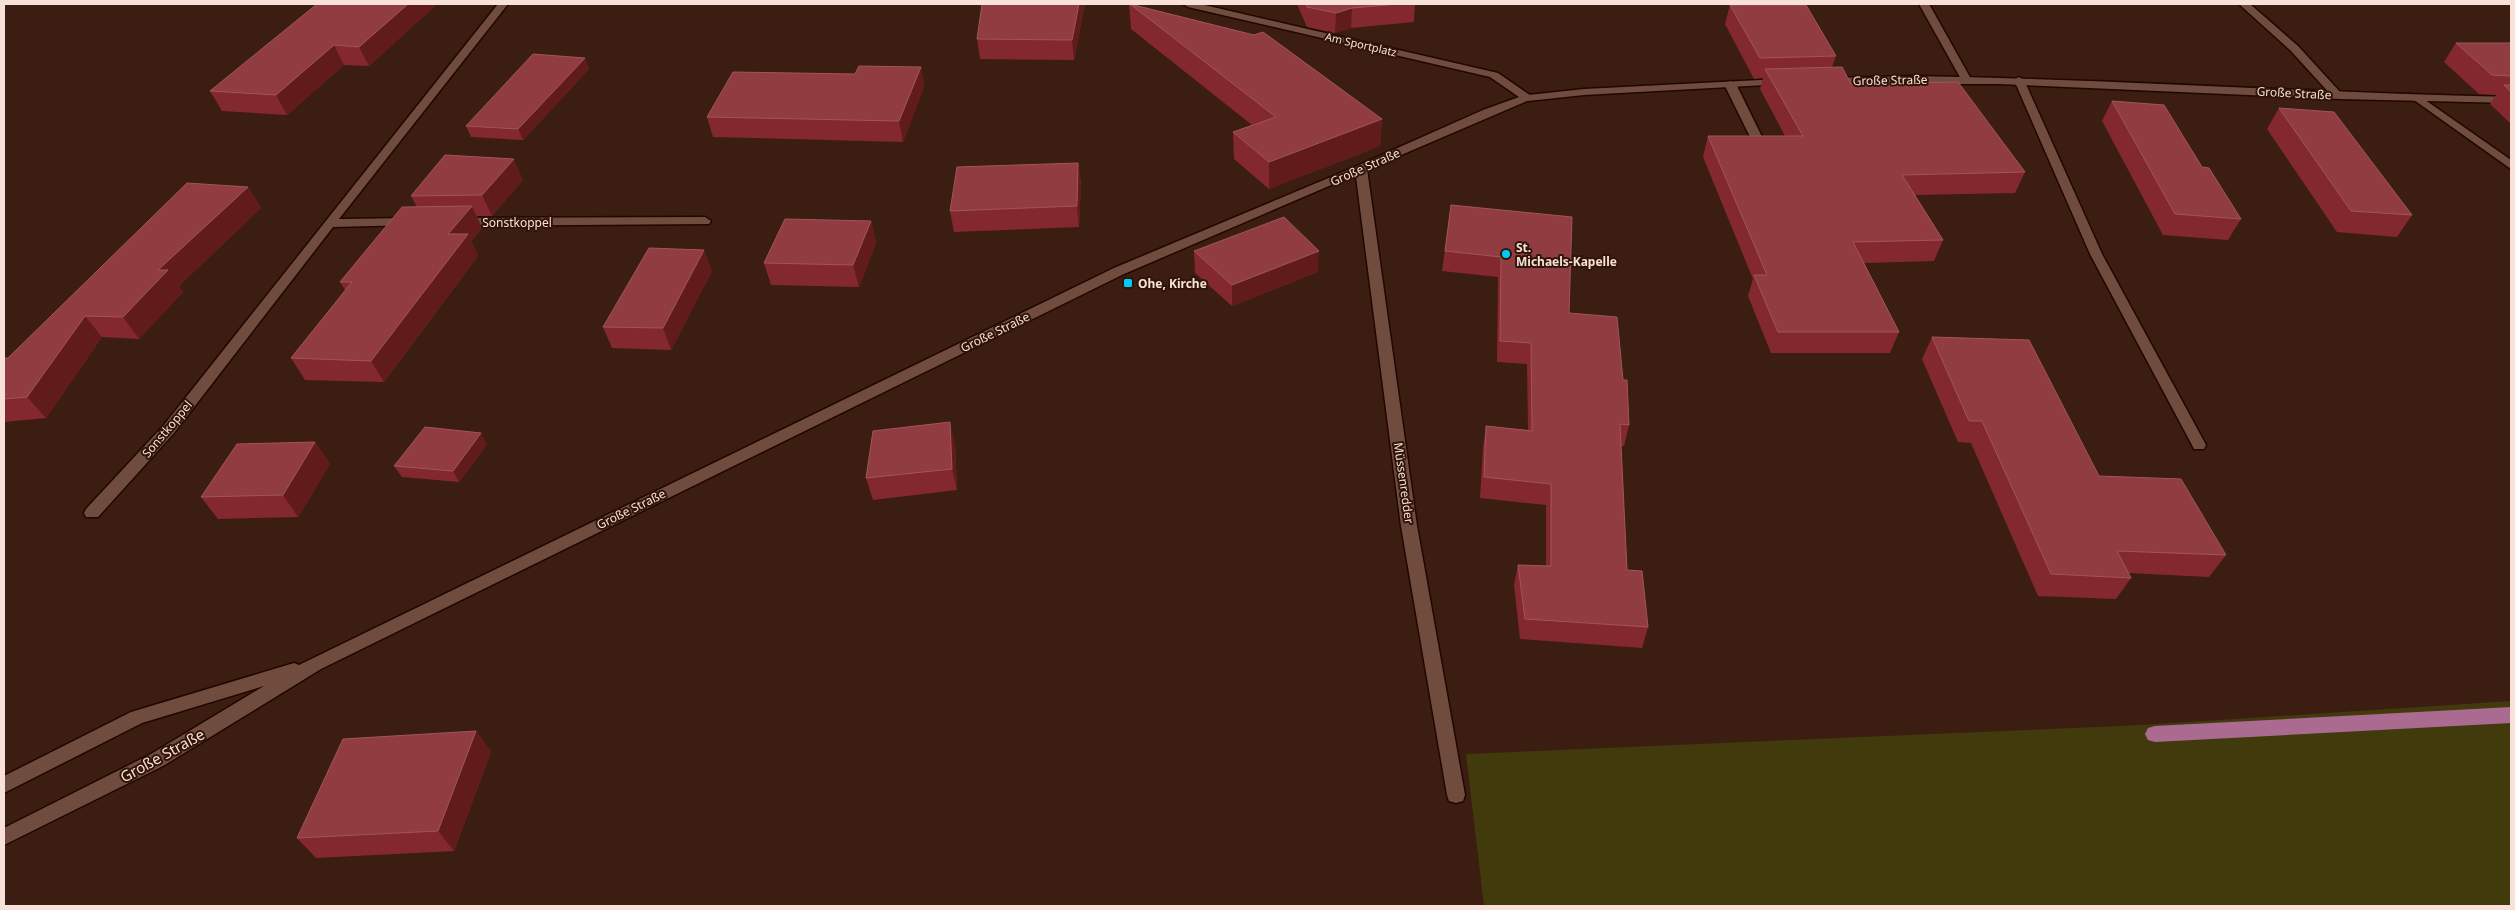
<svg xmlns="http://www.w3.org/2000/svg" width="2515" height="910" viewBox="0 0 2515 910" font-family="'Noto Sans',sans-serif">
	<rect width="100%" height="100%" fill="#3c1d11"/>
	<polygon fill="#403a0d" points="2511,701 2511,906 1484,906 1466,754 2142,725"/>
	<g fill="none" stroke-linecap="round" stroke-linejoin="round">
		<polygon fill="#ab6b90" fill-rule="evenodd" points="2511,707 2511,723 2155,742 2148,740 2145,734 2148,728 2155,726"/>
		<defs>
			<g id="service">
				<polygon points="1919,4 1929,4 1971,79 1970,81 1962,81 1961,79"/>
				<polygon points="2239,4 2250,4 2298,46 2341,93 2341,97 2333,97 2290,50"/>
				<polygon points="2019,77 2024,80 2102,254 2206,445 2204,449 2194,449 2192,445 2090,254 2014,80"/>
				<polygon points="1730,81 1736,84 1765,143 1763,145 1755,145 1753,143 1724,84"/>
				<polygon points="2418,95 2511,160 2511,169 2414,100 2412,98"/>
			</g>
			<g id="minor">
				<polygon points="498,4 508,4 339,219 410,218 416,222 414,225 333,227 174,433 98,517 86,517 84,513 86,509 164,425"/>
				<path d="M1913,76C2113,79 2312,93 2511,97V103L2340,99L1999,84H1828L1823,81L1828,78Z"/>
				<polygon points="1780,79 1784,80 1784,84 1584,95 1528,101 1522,98 1528,95 1584,89"/>
				<polygon points="1361,165 1367,169 1417,526 1465,795 1463,801 1456,803 1449,801 1447,795 1401,526 1355,169"/>
				<polygon points="705,217 711,221 709,224 460,226 454,222 460,218"/>
			</g>
			<polygon id="tertiary" points="1183,4 1200,4 1498,73 1534,98 1124,274 321,669 163,766 4,845 4,828 151,754 264,686 142,723 4,793 4,776 131,712 294,663 299,665 1114,268 1357,166 1483,110 1519,97 1490,77 1188,7"/>
		</defs>
		<use href="#service" stroke="#220600" stroke-width="3"/>
		<use href="#minor" stroke="#220600" stroke-width="3"/>
		<use href="#tertiary" stroke="#220600" stroke-width="3"/>
		<use href="#service" fill="#6f4c3e" fill-rule="evenodd"/>
		<use href="#minor" fill="#6f4c3e" fill-rule="evenodd"/>
		<use href="#tertiary" fill="#6f4c3e" fill-rule="evenodd"/>
	</g>
	<g fill="#84282f">
		<polygon points="437,4 369,66 344,65 287,115 222,111 210,91"/>
		<polygon points="1085,4 1074,60 980,59 977,39"/>
		<polygon points="1129,4 1132,4 1382,119 1380,146 1269,189 1234,159 1233,132 1252,125 1131,29"/>
		<polygon points="1297,4 1415,4 1414,22 1351,28 1335,33 1307,27"/>
		<polygon points="1730,5 1836,56 1832,67 1851,84 2025,172 2015,193 1915,195 1943,240 1934,261 1864,263 1899,332 1890,353 1771,353 1748,296 1753,279 1703,157 1708,136 1785,136 1760,89 1763,78 1754,79 1725,24"/>
		<polygon points="2456,43 2511,43 2511,124 2490,104 2496,95 2479,94 2444,62"/>
		<polygon points="585,58 589,69 523,140 471,137 466,126"/>
		<polygon points="921,67 924,87 903,142 713,137 707,117 855,74"/>
		<polygon points="2112,101 2202,167 2241,219 2228,240 2163,235 2102,121"/>
		<polygon points="2279,108 2412,215 2397,237 2337,232 2267,129"/>
		<polygon points="1078,163 1081,184 1079,227 954,232 950,211"/>
		<polygon points="523,180 492,216 477,216 482,228 471,241 478,256 384,382 305,380 291,358 345,290 340,282 417,207 411,196"/>
		<polygon points="248,187 261,208 179,286 183,292 139,339 102,337 46,418 4,422 4,358 8,358"/>
		<polygon points="1451,205 1569,313 1623,380 1629,425 1624,446 1621,446 1627,570 1648,627 1642,648 1520,639 1514,585 1518,565 1546,566 1546,505 1480,498 1483,447 1486,426 1528,430 1527,364 1497,362 1498,277 1442,271"/>
		<polygon points="871,221 876,243 859,287 771,285 764,263"/>
		<polygon points="1194,251 1318,272 1232,306 1195,273"/>
		<polygon points="712,271 671,350 612,348 603,327"/>
		<polygon points="1932,337 2099,476 2226,555 2209,577 2129,573 2131,578 2116,599 2038,596 1971,443 1958,442 1922,359"/>
		<polygon points="315,442 330,464 298,517 218,519 201,497"/>
		<polygon points="487,444 459,482 402,477 394,466"/>
		<polygon points="955,444 957,490 873,500 866,478"/>
		<polygon points="476,731 491,752 454,851 316,858 297,838"/>
	</g>
	<g fill="#621b1b">
		<polygon points="408,4 437,4 369,66 359,47"/>
		<polygon points="1079,4 1085,4 1074,60 1072,40"/>
		<polygon points="1352,8 1351,28 1335,33 1336,13"/>
		<polygon points="334,45 344,65 287,115 276,95"/>
		<polygon points="585,58 589,69 523,140 518,129"/>
		<polygon points="921,67 924,87 903,142 899,121"/>
		<polygon points="1382,119 1380,146 1269,189 1269,162"/>
		<polygon points="514,159 523,180 492,216 482,195"/>
		<polygon points="1078,163 1081,184 1079,227 1077,206"/>
		<polygon points="248,187 261,208 179,286 183,292 139,339 123,317 158,270"/>
		<polygon points="472,206 482,228 471,241 478,256 384,382 371,361 448,234"/>
		<polygon points="871,221 876,243 859,287 853,265"/>
		<polygon points="704,250 712,271 671,350 663,328"/>
		<polygon points="1319,251 1318,272 1232,306 1232,285"/>
		<polygon points="85,316 102,337 46,418 27,397"/>
		<polygon points="950,422 955,444 957,490 952,469"/>
		<polygon points="481,433 487,444 459,482 453,471"/>
		<polygon points="315,442 330,464 298,517 283,495"/>
		<polygon points="476,731 491,752 454,851 438,831"/>
	</g>
	<g fill="#903c41" stroke="#a05659">
		<polygon points="317,4 408,4 359,47 334,45 276,95 210,91"/>
		<polygon points="982,4 1079,4 1072,40 977,39"/>
		<polygon points="1130,4 1254,35 1263,32 1382,119 1269,162 1233,132 1276,117"/>
		<polygon points="1306,4 1398,4 1352,8 1336,13 1307,7"/>
		<polygon points="1730,5 1806,5 1836,56 1760,58"/>
		<polygon points="2456,43 2511,43 2511,76 2492,75"/>
		<polygon points="533,54 585,58 518,129 466,126"/>
		<polygon points="859,66 921,67 899,121 707,117 733,72 855,74"/>
		<polygon points="1842,67 1851,84 1958,82 2025,172 1902,175 1943,240 1853,242 1899,332 1778,332 1754,275 1767,275 1708,136 1803,136 1765,69"/>
		<polygon points="2504,85 2511,85 2511,92"/>
		<polygon points="2112,101 2164,105 2202,167 2209,168 2241,219 2175,214"/>
		<polygon points="2279,108 2334,112 2412,215 2351,211"/>
		<polygon points="445,155 514,159 482,195 411,196"/>
		<polygon points="1078,163 1077,206 950,211 957,167"/>
		<polygon points="187,183 248,187 158,270 168,270 123,317 85,316 27,397 4,399 4,358 8,358"/>
		<polygon points="1451,205 1572,217 1569,313 1617,317 1623,380 1627,380 1629,425 1620,424 1627,570 1642,571 1648,627 1525,619 1518,565 1551,566 1551,484 1484,477 1486,426 1532,431 1531,343 1500,341 1501,257 1445,251"/>
		<polygon points="472,206 448,234 468,234 371,361 291,358 352,282 340,282 402,207"/>
		<polygon points="1284,217 1319,251 1232,285 1194,251"/>
		<polygon points="785,219 871,221 853,265 764,263"/>
		<polygon points="649,248 704,250 663,328 603,327"/>
		<polygon points="1932,337 2029,340 2099,476 2181,479 2226,555 2117,551 2131,578 2051,574 1982,421 1969,421"/>
		<polygon points="950,422 952,469 866,478 873,431"/>
		<polygon points="425,427 481,433 453,471 394,466"/>
		<polygon points="315,442 283,495 201,497 237,444"/>
		<polygon points="476,731 438,831 297,838 343,739"/>
	</g>
	<g fill="#00cbf9" stroke="#311408" stroke-width="2">
		<circle cx="1506" cy="254" r="5"/>
		<rect x="1123" y="278" width="10" height="10" rx="2.5"/>
	</g>
	<g text-anchor="middle" dominant-baseline="central" stroke-width="4" stroke-linejoin="round" paint-order="stroke">
		<g font-size="11" fill="#f7e1d9" stroke="#311408">
			<text transform="translate(1361 44) rotate(13)">Am Sportplatz</text>
		</g>
		<g font-size="12" fill="#f7e1d9" stroke="#311408">
			<text transform="translate(1890 80) rotate(-1)">Große Straße</text>
			<text transform="translate(2294 93) rotate(3)">Große Straße</text>
			<text transform="translate(1365 167) rotate(-24)">Große Straße</text>
			<text x="517" y="222">Sonstkoppel</text>
			<text transform="translate(995 332) rotate(-26)">Große Straße</text>
			<text transform="translate(167 429) rotate(-50)">Sonstkoppel</text>
			<text transform="translate(1404 483) rotate(82)">Müssenredder</text>
			<text transform="translate(631 509) rotate(-26)">Große Straße</text>
		</g>
		<g font-size="12" font-weight="bold" fill="#f7e1d9" stroke="#311408" text-anchor="start">
			<text x="1516" y="247">St.<tspan x="1516" dy="14">Michaels-Kapelle</tspan></text>
			<text x="1138" y="283">Ohe, Kirche</text>
		</g>
		<g font-size="15" fill="#f7e1d9" stroke="#311408">
			<text transform="translate(162 755) rotate(-29)">Große Straße</text>
		</g>
	</g>
	<rect width="2515" height="910" fill="none" stroke="#f7e1d9" stroke-width="10"/>
</svg>
